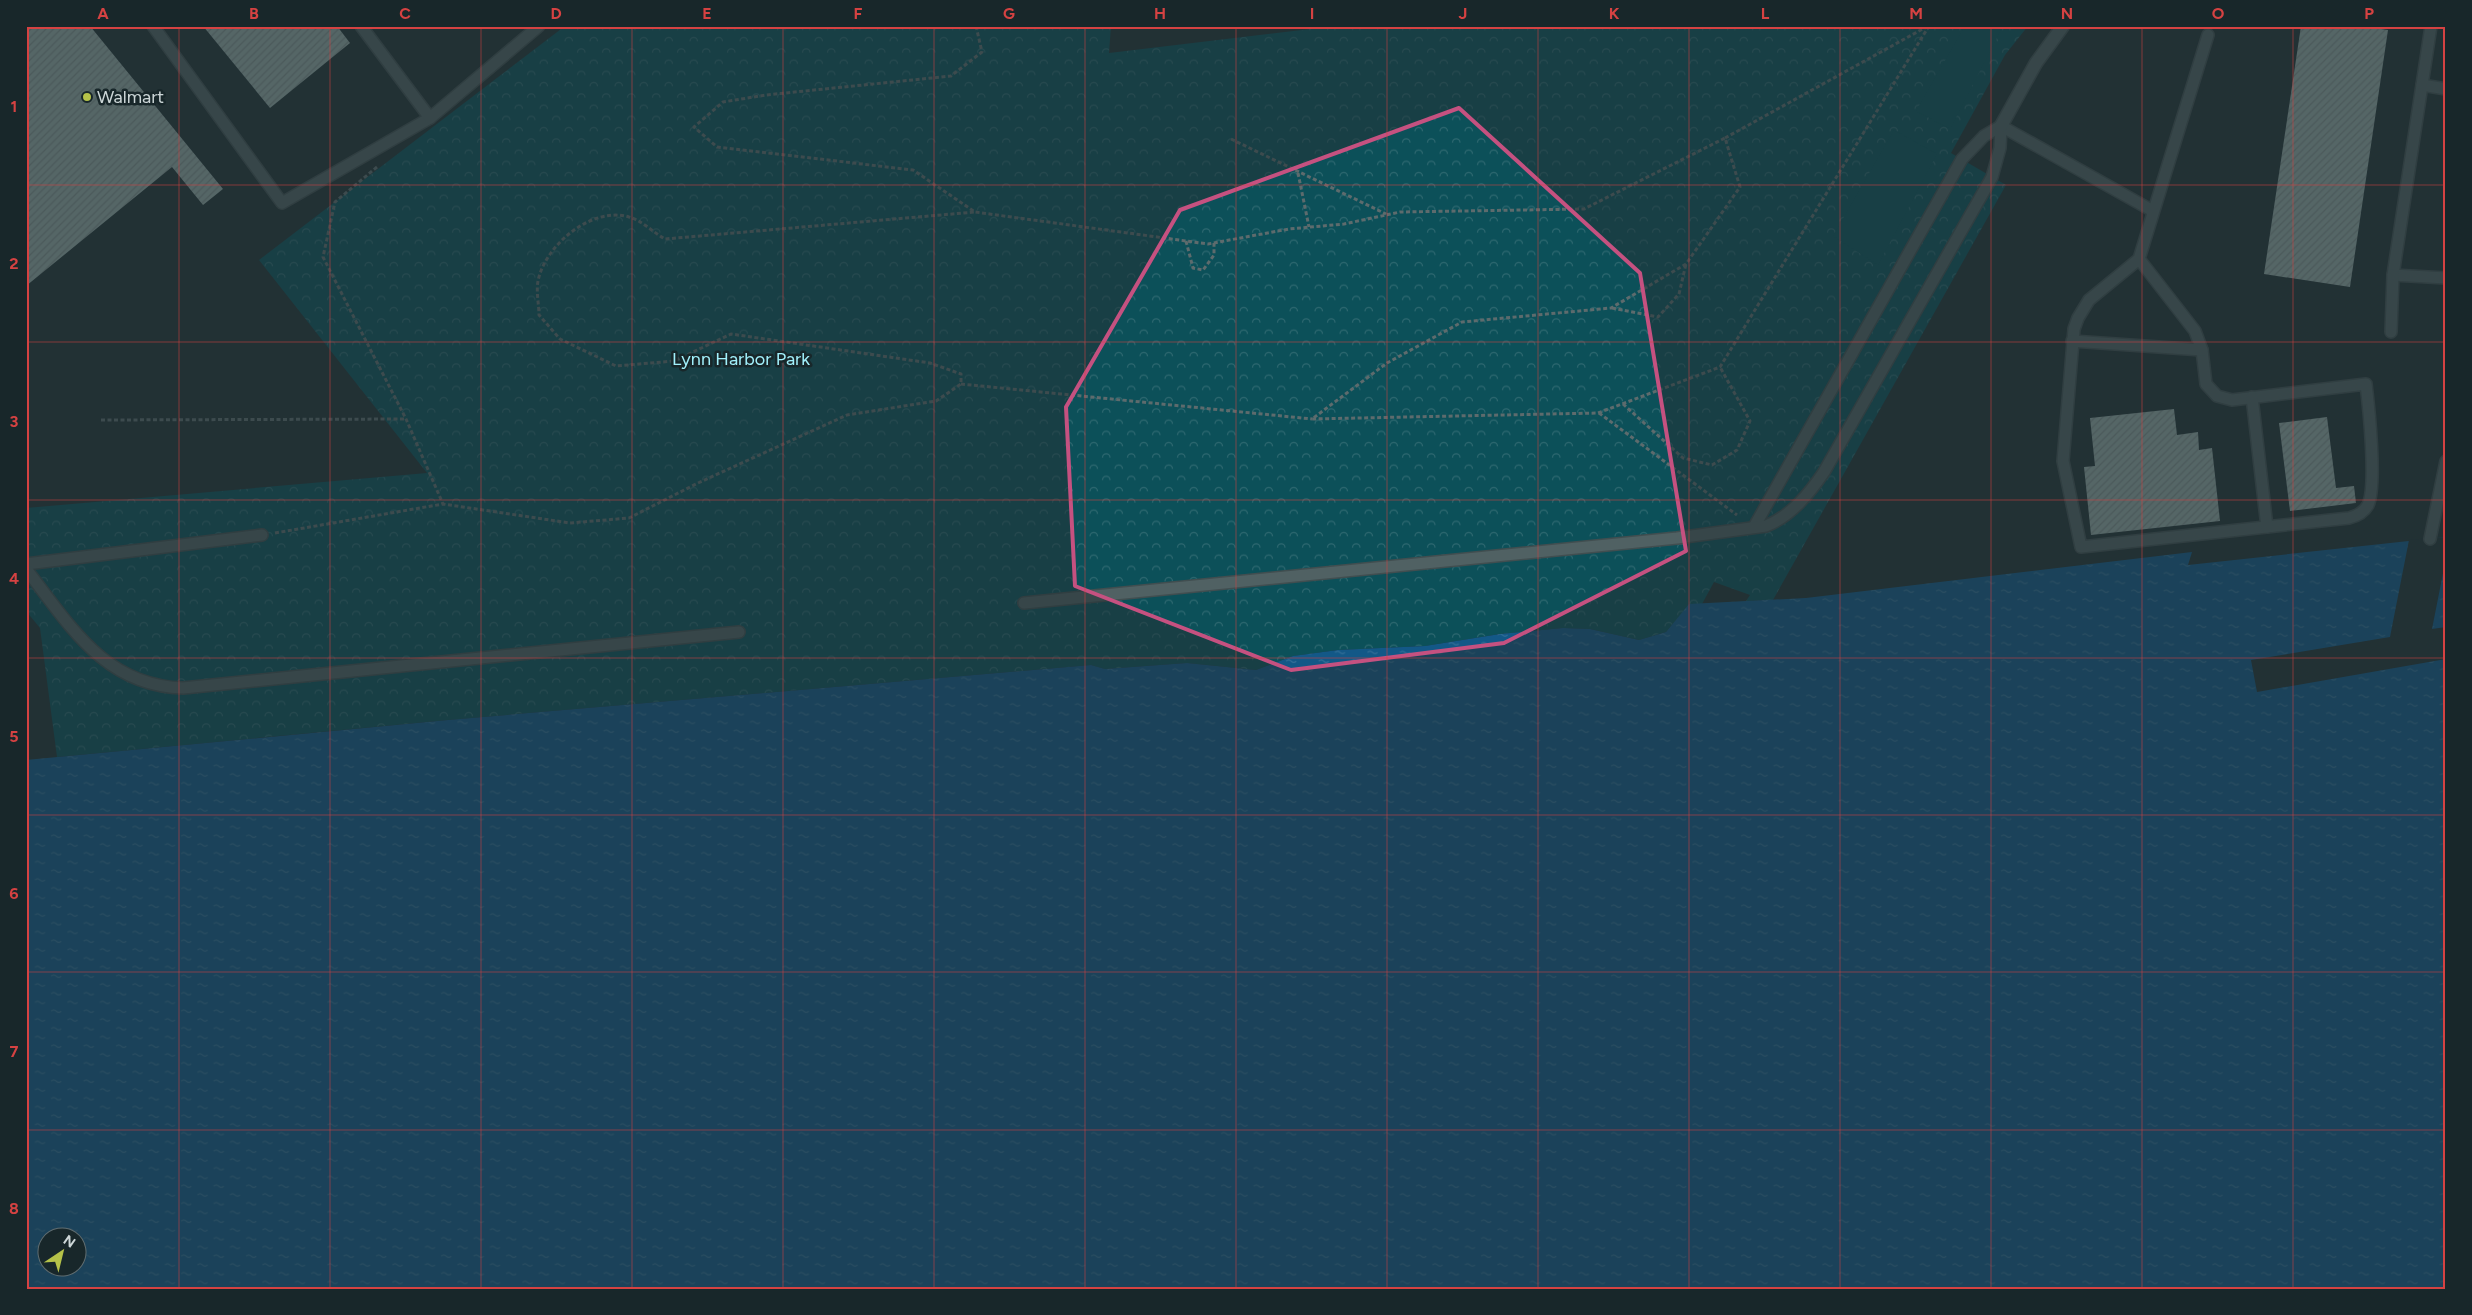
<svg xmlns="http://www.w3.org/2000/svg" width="2472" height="1315" viewBox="0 0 2472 1315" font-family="Figtree,sans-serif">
	<defs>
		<pattern id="park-crowns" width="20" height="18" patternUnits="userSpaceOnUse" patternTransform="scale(1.25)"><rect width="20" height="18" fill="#0c5059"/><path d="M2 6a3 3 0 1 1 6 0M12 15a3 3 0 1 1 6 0" fill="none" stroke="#2e6870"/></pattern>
		<pattern id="water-ripples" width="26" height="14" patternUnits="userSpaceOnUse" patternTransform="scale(1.25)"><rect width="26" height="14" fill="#135887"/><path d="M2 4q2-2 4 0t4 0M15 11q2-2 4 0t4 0" fill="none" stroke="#346f97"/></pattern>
		<pattern id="building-hatch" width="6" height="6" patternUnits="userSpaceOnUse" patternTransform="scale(1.25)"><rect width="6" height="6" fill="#93a6a3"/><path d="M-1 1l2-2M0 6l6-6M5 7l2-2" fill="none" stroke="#7e8c8a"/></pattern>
	</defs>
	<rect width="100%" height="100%" fill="#223134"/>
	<polygon fill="url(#park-crowns)" points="565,26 1111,26 1109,53 1336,26 2028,26 2005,55 1951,153 2006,185 1773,600 1746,601 1750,595 1714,582 1702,604 1688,606 1666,632 1639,640 1590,629 1563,628 1500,634 1425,646 1338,650 1293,656 1256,670 1187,663 1105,669 1091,665 448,720 57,757 40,628 26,611 26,508 427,473 259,260"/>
	<g fill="#0c5059">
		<polygon points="1965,26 2002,28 1950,129 1916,111"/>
		<polygon points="1894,130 1937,154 1878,265 1833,236"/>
	</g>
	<path fill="url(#water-ripples)" fill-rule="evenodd" d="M2446,537V1289H26V760L448,720L1091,665L1105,669L1187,663L1256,670L1293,656L1338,650L1425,646L1500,634L1563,628L1590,629L1639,640L1666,632L1689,604L1806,598L2192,552L2188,565ZM48,1238H78V1268H48Z"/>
	<polygon fill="#223134" points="2446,537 2446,558 2432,629 2446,627 2446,659 2257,692 2251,660 2390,637 2409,540"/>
	<g fill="url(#building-hatch)">
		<polygon points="26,26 90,26 223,189 203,205 172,167 26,286"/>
		<polygon points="203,26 337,26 350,43 270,108"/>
		<polygon points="2301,26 2360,26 2388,30 2350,287 2264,274"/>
		<polygon points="2174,409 2177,435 2198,432 2199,450 2212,448 2220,521 2091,535 2084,467 2095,466 2090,418"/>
		<polygon points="2327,417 2336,488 2354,486 2356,503 2290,511 2279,423"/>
	</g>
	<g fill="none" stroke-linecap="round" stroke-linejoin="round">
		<defs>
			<g id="lane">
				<polyline points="153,26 282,203 430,118"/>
				<polyline points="361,26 430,118 539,26"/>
				<polyline points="2431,26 2393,275 2446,278"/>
				<polyline points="2422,85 2446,89"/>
				<polyline points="2001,126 2153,211"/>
				<path d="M2139,259L2195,331L2202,350L2206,384L2217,396L2232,400L2366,384C2369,409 2377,485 2368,505C2364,512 2357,516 2349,518L2081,547L2063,461L2074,329L2078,318L2089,300L2139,259L2208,35"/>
				<polyline points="2391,332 2393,275"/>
				<polyline points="2072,341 2202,350"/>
				<polyline points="2252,397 2267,527"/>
				<polyline points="1754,527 1962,159 1984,136 2001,126"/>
				<polyline points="2430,539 2446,461"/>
				<polyline points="26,564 262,535"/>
				<path d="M26,569C69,624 104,686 183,688L739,632"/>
				<path d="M1024,603L1677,538L1766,526C1791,516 1809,494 1824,472L1992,177L2000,148L2001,126"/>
			</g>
			<polyline id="street" points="2001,126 2036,63 2063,26"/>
		</defs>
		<use href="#lane" stroke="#414e50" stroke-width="14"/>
		<use href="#street" stroke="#414e50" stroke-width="15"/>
		<g stroke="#5d6b6d" stroke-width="3" stroke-dasharray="4 2.5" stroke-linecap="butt">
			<polyline points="976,26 982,52 951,76 766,95 723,102 694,127 717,147 913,170 975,212 1208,244 1289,229 1344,224 1400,212 1584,209 1725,138 1740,187 1686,264 1611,308 1462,322 1387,363 1312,419 1598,413 1720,367 1929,26"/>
			<polyline points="1725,138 1928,26"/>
			<polyline points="1231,139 1386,214"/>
			<polyline points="377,167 335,202 323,257 406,419 443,504"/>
			<polyline points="1298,173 1309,227"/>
			<polyline points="1186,241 1193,268 1203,270 1214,255 1214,243"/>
			<polyline points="1612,308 1658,317 1679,294 1686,264"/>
			<polyline points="961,384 1312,419"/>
			<polyline points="1623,404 1683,458 1712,465 1737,450 1750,421 1720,367"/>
			<polyline points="1599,413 1737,515"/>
			<polyline points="101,420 406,419"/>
			<path d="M275,533L443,504L570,523L629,518L698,483L847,415L936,401L961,384V374L930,363L731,334L674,361L616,366L560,339L539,315C539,305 536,292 538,281C545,245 592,206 629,217C641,220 654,233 665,239L975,212"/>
		</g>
		<use href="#lane" stroke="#506163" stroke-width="11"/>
		<use href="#street" stroke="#506163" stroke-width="12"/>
	</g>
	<path d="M0 0H2472V1315H0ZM1459,108L1640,273L1686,551L1504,643L1291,670L1075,586L1066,407L1180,210Z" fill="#223134" fill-opacity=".55" fill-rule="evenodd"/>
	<path fill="none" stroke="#c55180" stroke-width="4" stroke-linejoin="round" d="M1459,108L1640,273L1686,551L1504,643L1291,670L1075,586L1066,407L1180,210Z"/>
	<path fill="none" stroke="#d54242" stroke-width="1" stroke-opacity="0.55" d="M179,26V1289M330,26V1289M481,26V1289M632,26V1289M783,26V1289M934,26V1289M1085,26V1289M1236,26V1289M1387,26V1289M1538,26V1289M1689,26V1289M1840,26V1289M1991,26V1289M2142,26V1289M2293,26V1289M26,185H2446M26,342H2446M26,500H2446M26,658H2446M26,815H2446M26,972H2446M26,1130H2446"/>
	<circle fill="#b5c249" stroke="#18272a" stroke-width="2" cx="87" cy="97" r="5"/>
	<g text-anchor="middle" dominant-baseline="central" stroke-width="5" stroke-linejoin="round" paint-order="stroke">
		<g font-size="18" fill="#cdd7d8" stroke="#18272a" text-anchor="start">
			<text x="97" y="97">Walmart</text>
		</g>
		<g font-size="18" fill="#a1f0fb" stroke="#18272a">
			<text x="741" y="359">Lynn Harbor Park</text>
		</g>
	</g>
	<rect width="2472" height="1315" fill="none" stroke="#18272a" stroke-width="55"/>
	<g transform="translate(62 1252) rotate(35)"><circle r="24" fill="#18272a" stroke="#606d70"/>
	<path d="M0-4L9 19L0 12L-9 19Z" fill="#b5c249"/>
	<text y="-8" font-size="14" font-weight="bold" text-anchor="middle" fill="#cdd7d8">N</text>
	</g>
	<rect x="28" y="28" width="2416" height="1260" fill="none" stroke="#d54242" stroke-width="2"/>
	<g font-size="16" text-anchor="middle" font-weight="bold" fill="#d54242">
		<text x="103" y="19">A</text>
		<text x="254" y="19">B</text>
		<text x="405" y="19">C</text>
		<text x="556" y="19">D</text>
		<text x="707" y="19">E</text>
		<text x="858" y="19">F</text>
		<text x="1009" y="19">G</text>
		<text x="1160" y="19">H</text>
		<text x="1312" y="19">I</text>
		<text x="1463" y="19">J</text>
		<text x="1614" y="19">K</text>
		<text x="1765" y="19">L</text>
		<text x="1916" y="19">M</text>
		<text x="2067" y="19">N</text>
		<text x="2218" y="19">O</text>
		<text x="2369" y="19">P</text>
		<text x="14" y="112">1</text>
		<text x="14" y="269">2</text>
		<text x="14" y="427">3</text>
		<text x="14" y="584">4</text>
		<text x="14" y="742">5</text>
		<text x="14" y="899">6</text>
		<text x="14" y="1057">7</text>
		<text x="14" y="1214">8</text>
	</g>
</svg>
